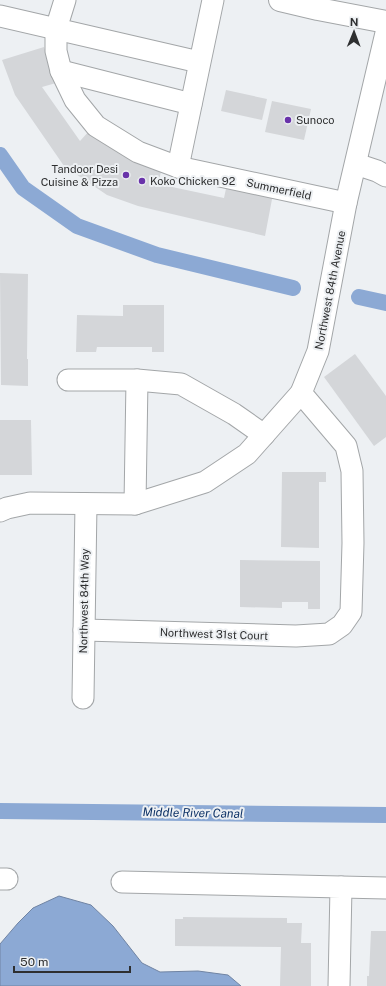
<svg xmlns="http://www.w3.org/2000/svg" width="386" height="986" viewBox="0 0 386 986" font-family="'Public Sans',sans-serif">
	<rect width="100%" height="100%" fill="#edf0f3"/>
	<polygon fill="#8ca9d4" stroke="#7084a3" points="59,896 91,905 113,926 142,963 160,972 198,971 228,975 241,986 0,986 0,944 18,923 33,908"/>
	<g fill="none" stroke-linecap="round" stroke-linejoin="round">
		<g stroke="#8ca9d4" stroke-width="16">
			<polyline points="0,155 23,188 77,226 157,255 293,288"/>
			<polyline points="359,297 386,303"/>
			<polyline points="0,811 386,815"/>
		</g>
	</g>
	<g fill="#d4d6d9">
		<polygon points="44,47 56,83 42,87 80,141 90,130 162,168 158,184 224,198 227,184 273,194 265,236 138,206 107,195 64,166 15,95 2,60"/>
		<polygon points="226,90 267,99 262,120 221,111"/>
		<polygon points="272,101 311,109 304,140 265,132"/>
		<polygon points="0,273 28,274 27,359 28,359 28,386 1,385"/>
		<polygon points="123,305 164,305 164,352 152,352 152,347 97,347 96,352 76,352 77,315 123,316"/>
		<polygon points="355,354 386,396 386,437 374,446 324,377"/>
		<polygon points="0,420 31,420 32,475 0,475"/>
		<polygon points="282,472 326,472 326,482 319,482 319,548 281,547"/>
		<polygon points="240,560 320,561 320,609 308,609 308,602 282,602 282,608 240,607"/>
		<polygon points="183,917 287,918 287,923 302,923 301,943 311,943 311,986 280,986 281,947 175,946 175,919 183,919"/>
		<polygon points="371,931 386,931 386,986 367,986 367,976 369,976"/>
	</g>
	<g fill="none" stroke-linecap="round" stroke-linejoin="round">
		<defs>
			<g id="minor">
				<polyline points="65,0 56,29 56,51 61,71 75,100 96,126 138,152 178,167 346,203"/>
				<polyline points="0,16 199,62"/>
				<polyline points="61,71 191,104"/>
				<polyline points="356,164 377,171 386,176"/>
				<polyline points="178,167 213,0"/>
				<polyline points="68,380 137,380 181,384 234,414 264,435"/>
				<polyline points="135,504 137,380"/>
				<polyline points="0,511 7,508 30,503 135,504 205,482 247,454 301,393"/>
				<polyline points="84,630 296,636 329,634 342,625 351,612 353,543 352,471 346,446 301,393 318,351 346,203 386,33"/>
				<polyline points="83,698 86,504"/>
				<polyline points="0,879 7,879"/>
				<polyline points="122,882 341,887 339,986"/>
				<polyline points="341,887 386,888"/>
			</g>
			<polyline id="major" points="280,0 318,9 386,22"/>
		</defs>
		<use href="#minor" stroke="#a3a6a8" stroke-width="23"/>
		<use href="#major" stroke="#a3a6a8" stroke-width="24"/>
		<use href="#minor" stroke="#fff" stroke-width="21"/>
		<use href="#major" stroke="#fff" stroke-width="22"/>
	</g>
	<g fill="#6933aa" stroke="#edf0f3" stroke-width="1.5">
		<circle cx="288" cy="120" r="4"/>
		<circle cx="126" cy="175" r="4"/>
		<circle cx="142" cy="181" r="4"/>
	</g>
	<g text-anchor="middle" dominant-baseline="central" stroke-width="4" stroke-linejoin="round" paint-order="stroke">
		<g font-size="11" fill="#2e2f30" stroke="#edf0f3" text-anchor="start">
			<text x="296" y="120">Sunoco</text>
			<text x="118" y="169" text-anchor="end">Tandoor Desi<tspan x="118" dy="13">Cuisine &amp; Pizza</tspan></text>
			<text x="150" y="181">Koko Chicken 92</text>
		</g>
		<g font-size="11" fill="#2e2f30" stroke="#edf0f3">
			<text transform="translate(279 189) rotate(12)">Summerfield</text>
			<text transform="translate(330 290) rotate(-79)">Northwest 84th Avenue</text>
			<text transform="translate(84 601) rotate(-89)">Northwest 84th Way</text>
			<text transform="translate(214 634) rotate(2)">Northwest 31st Court</text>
		</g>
		<g font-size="12" font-style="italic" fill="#103468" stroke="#edf0f3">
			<text transform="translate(193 813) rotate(1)">Middle River Canal</text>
		</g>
	</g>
	<g transform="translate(354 32) rotate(1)" stroke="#edf0f3" stroke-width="3" paint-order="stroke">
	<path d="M0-3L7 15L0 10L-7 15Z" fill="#2e2f30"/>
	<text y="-6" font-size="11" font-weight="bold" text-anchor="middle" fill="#2e2f30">N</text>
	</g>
	<path d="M14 966v6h116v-6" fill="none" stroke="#2e2f30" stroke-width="2"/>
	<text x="20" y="966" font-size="12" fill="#2e2f30" stroke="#edf0f3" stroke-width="3" paint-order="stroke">50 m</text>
</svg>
